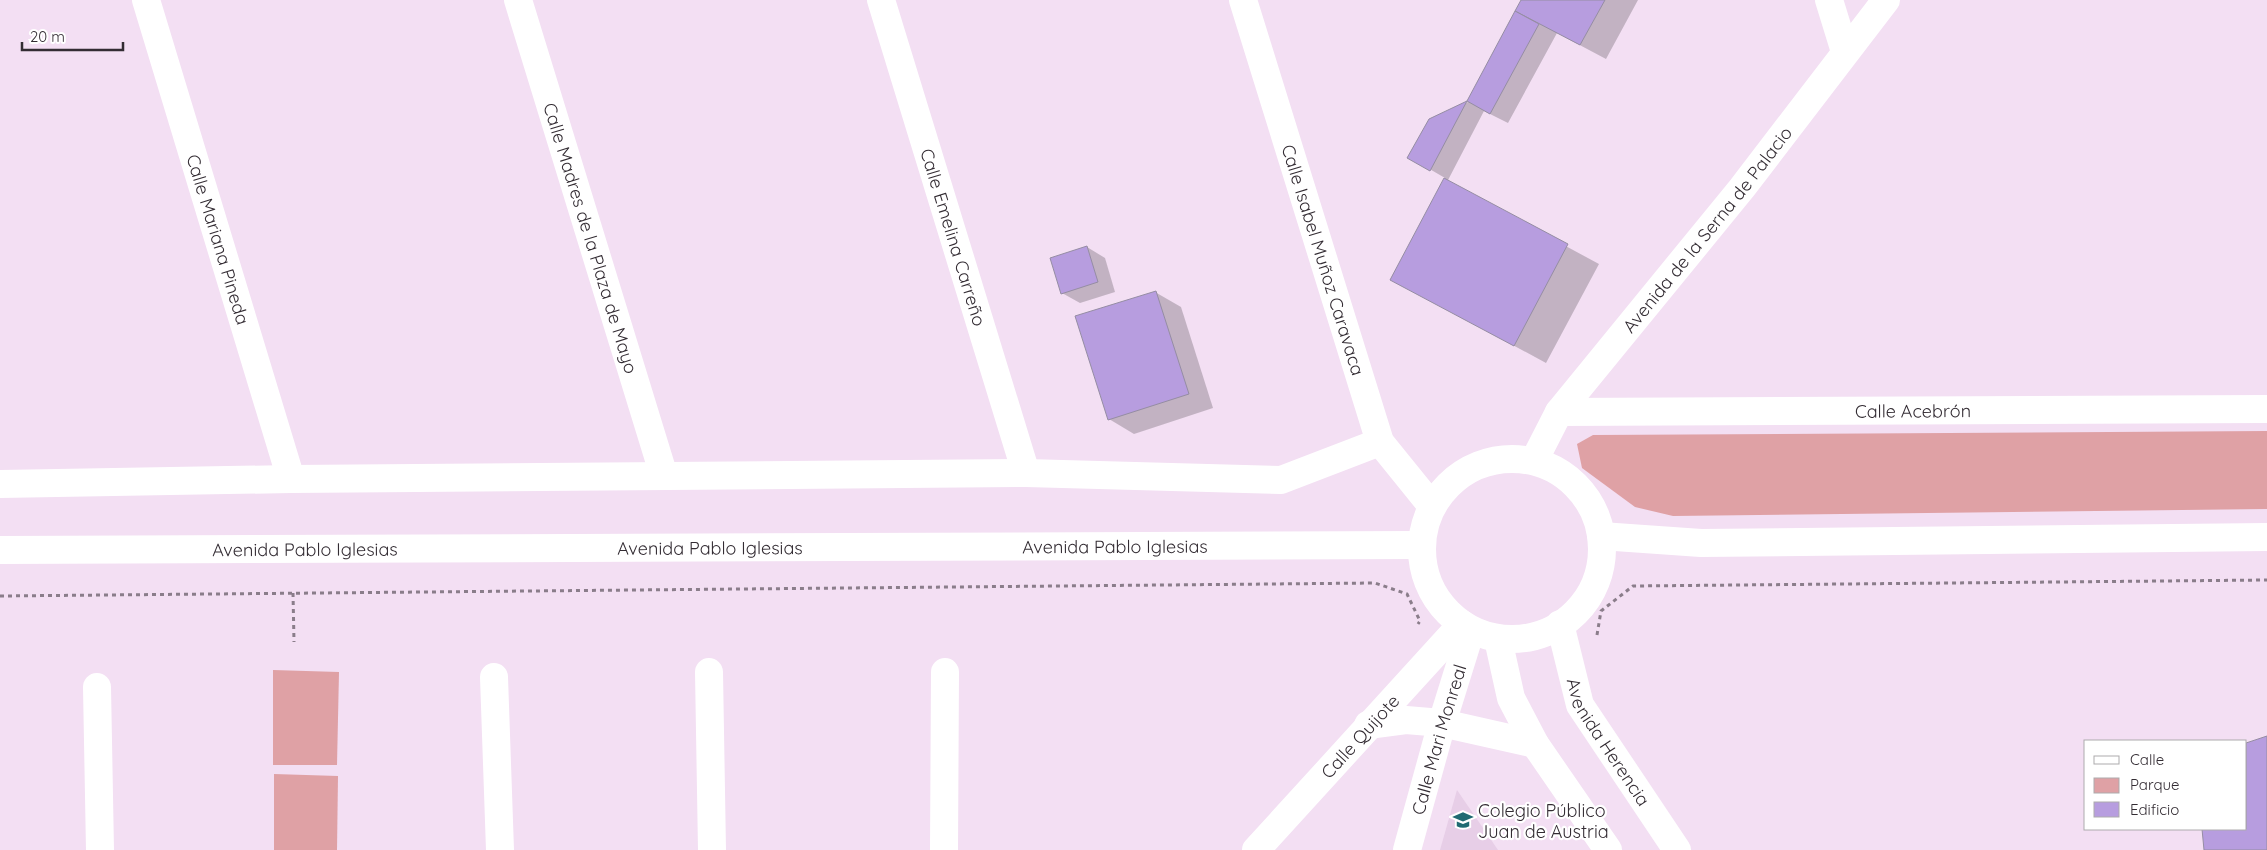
<svg xmlns="http://www.w3.org/2000/svg" width="2267" height="850" viewBox="0 0 2267 850" font-family="Quicksand,sans-serif">
	<rect width="100%" height="100%" fill="#f3dff3"/>
	<polygon fill="#e7cee7" points="1457,790 1498,850 1440,850"/>
	<g fill="#dfa1a5">
		<polygon points="2267,431 2267,509 1673,516 1635,507 1582,468 1577,444 1593,435"/>
		<polygon points="273,670 339,672 337,765 273,765"/>
		<polygon points="274,774 338,776 337,850 274,850"/>
	</g>
	<g fill="#0003">
		<polygon points="1523,0 1638,0 1606,59 1557,33 1508,123 1484,111 1447,182 1599,264 1546,363 1391,279 1445,178 1409,157 1430,120 1468,102"/>
		<polygon points="1087,247 1105,258 1115,292 1080,303 1062,293"/>
		<polygon points="1155,292 1181,307 1213,408 1134,434 1109,419"/>
		<polygon points="2267,737 2267,850 2206,850 2203,829 2246,829 2246,745"/>
	</g>
	<g fill="#b79ddf" stroke="#958da3">
		<polygon points="1521,0 1605,0 1580,45 1515,11"/>
		<polygon points="1515,11 1539,24 1490,114 1467,101"/>
		<polygon points="1467,101 1430,171 1407,158 1429,119"/>
		<polygon points="1444,178 1568,244 1514,346 1390,280"/>
		<polygon points="1087,246 1098,282 1061,294 1050,258"/>
		<polygon points="1156,291 1189,394 1108,420 1075,316"/>
		<polygon points="2267,736 2267,850 2204,850 2202,829 2246,829 2246,743"/>
	</g>
	<g fill="none" stroke-linecap="round" stroke-linejoin="round">
		<g stroke="#8a7d8a" stroke-width="3" stroke-dasharray="4 4" stroke-linecap="butt">
			<polyline points="293,593 294,642"/>
			<polyline points="0,596 1375,583 1407,594 1420,621 1418,624"/>
			<polyline points="1597,635 1601,611 1633,586 2267,580"/>
		</g>
		<g stroke="#fff" stroke-width="28">
			<path id="s1" d="M146,0L291,479"/>
			<path id="s2" d="M518,0L664,476"/>
			<path id="s3" d="M881,0L1026,473"/>
			<path id="s4" d="M1243,0L1380,442L1431,505"/>
			<polyline points="1829,0 1845,52"/>
			<path id="s5" d="M1559,412L2267,409"/>
			<path id="s6" d="M1534,461L1559,412L1742,188L1886,0"/>
			<polyline points="0,484 291,479 1026,473 1281,480 1380,442"/>
			<path id="s7" d="M1560,624L1580,705L1677,850"/>
			<polyline points="1498,639 1511,698 1535,744 1608,850"/>
			<polyline points="709,672 712,850"/>
			<polyline points="494,677 500,850"/>
			<polyline points="97,687 100,850"/>
			<polyline points="1368,725 1406,720 1442,723 1535,744"/>
			<polyline points="944,850 945,672"/>
			<path id="s8" d="M1256,850L1462,624"/>
			<path id="s9" d="M1407,850L1442,723L1471,630"/>
		</g>
		<g stroke="#fff" stroke-width="28">
			<circle cx="1512" cy="549" r="90"/>
			<polyline points="1601,536 1701,543 2267,537"/>
			<path id="s10" d="M0,550L1420,545"/>
		</g>
	</g>
	<defs>
		<symbol id="school-bare" viewBox="-9 -9 18 18"><path d="M0-5L7-2L0 1L-7-2ZM-4 1L0 2.5L4 1V4Q0 6-4 4Z" fill="#1f6a72" stroke="#fff" stroke-width="2.5" paint-order="stroke"/></symbol>
	</defs>
	<g fill-rule="evenodd">
		<use href="#school-bare" x="1449" y="806" width="28" height="28"/>
	</g>
	<g text-anchor="middle" dominant-baseline="central" stroke-width="4.5" stroke-linejoin="round" paint-order="stroke">
		<g font-size="18" fill="#332c33" stroke="#fff">
			<text stroke="none"><textPath href="#s6" startOffset="290">Avenida de la Serna de Palacio</textPath></text>
			<text stroke="none"><textPath href="#s3" startOffset="248">Calle Emelina Carreño</textPath></text>
			<text stroke="none"><textPath href="#s2" startOffset="249">Calle Madres de la Plaza de Mayo</textPath></text>
			<text stroke="none"><textPath href="#s1" startOffset="250">Calle Mariana Pineda</textPath></text>
			<text stroke="none"><textPath href="#s4" startOffset="272">Calle Isabel Muñoz Caravaca</textPath></text>
			<text stroke="none"><textPath href="#s5" startOffset="354">Calle Acebrón</textPath></text>
			<text stroke="none"><textPath href="#s10" startOffset="1115">Avenida Pablo Iglesias</textPath></text>
			<text stroke="none"><textPath href="#s10" startOffset="710">Avenida Pablo Iglesias</textPath></text>
			<text stroke="none"><textPath href="#s10" startOffset="305">Avenida Pablo Iglesias</textPath></text>
			<text stroke="none"><textPath href="#s8" startOffset="154">Calle Quijote</textPath></text>
			<text stroke="none"><textPath href="#s9" startOffset="115">Calle Mari Monreal</textPath></text>
			<text stroke="none"><textPath href="#s7" startOffset="129">Avenida Herencia</textPath></text>
		</g>
		<g font-size="18" fill="#332c33" stroke="#fff" text-anchor="start">
			<text x="1478" y="810">Colegio Público<tspan x="1478" dy="21">Juan de Austria</tspan></text>
		</g>
	</g>
	<rect x="2084" y="740" width="162" height="90" fill="#ffffff" stroke="#adabad"/>
	<rect x="2094" y="756" width="25" height="8" fill="#ffffff" stroke="#adabad"/>
	<text x="2130" y="765" font-size="15" fill="#332c33">Calle</text>
	<rect x="2094" y="778" width="25" height="15" fill="#dfa1a5" stroke="#adabad"/>
	<text x="2130" y="790" font-size="15" fill="#332c33">Parque</text>
	<rect x="2094" y="802" width="25" height="15" fill="#b79ddf" stroke="#adabad"/>
	<text x="2130" y="815" font-size="15" fill="#332c33">Edificio</text>
	<path d="M22 42v8h101v-8" fill="none" stroke="#332c33" stroke-width="2.5"/>
	<text x="30" y="42" font-size="15" fill="#332c33" stroke="#ffffff" stroke-width="4" paint-order="stroke">20 m</text>
</svg>
